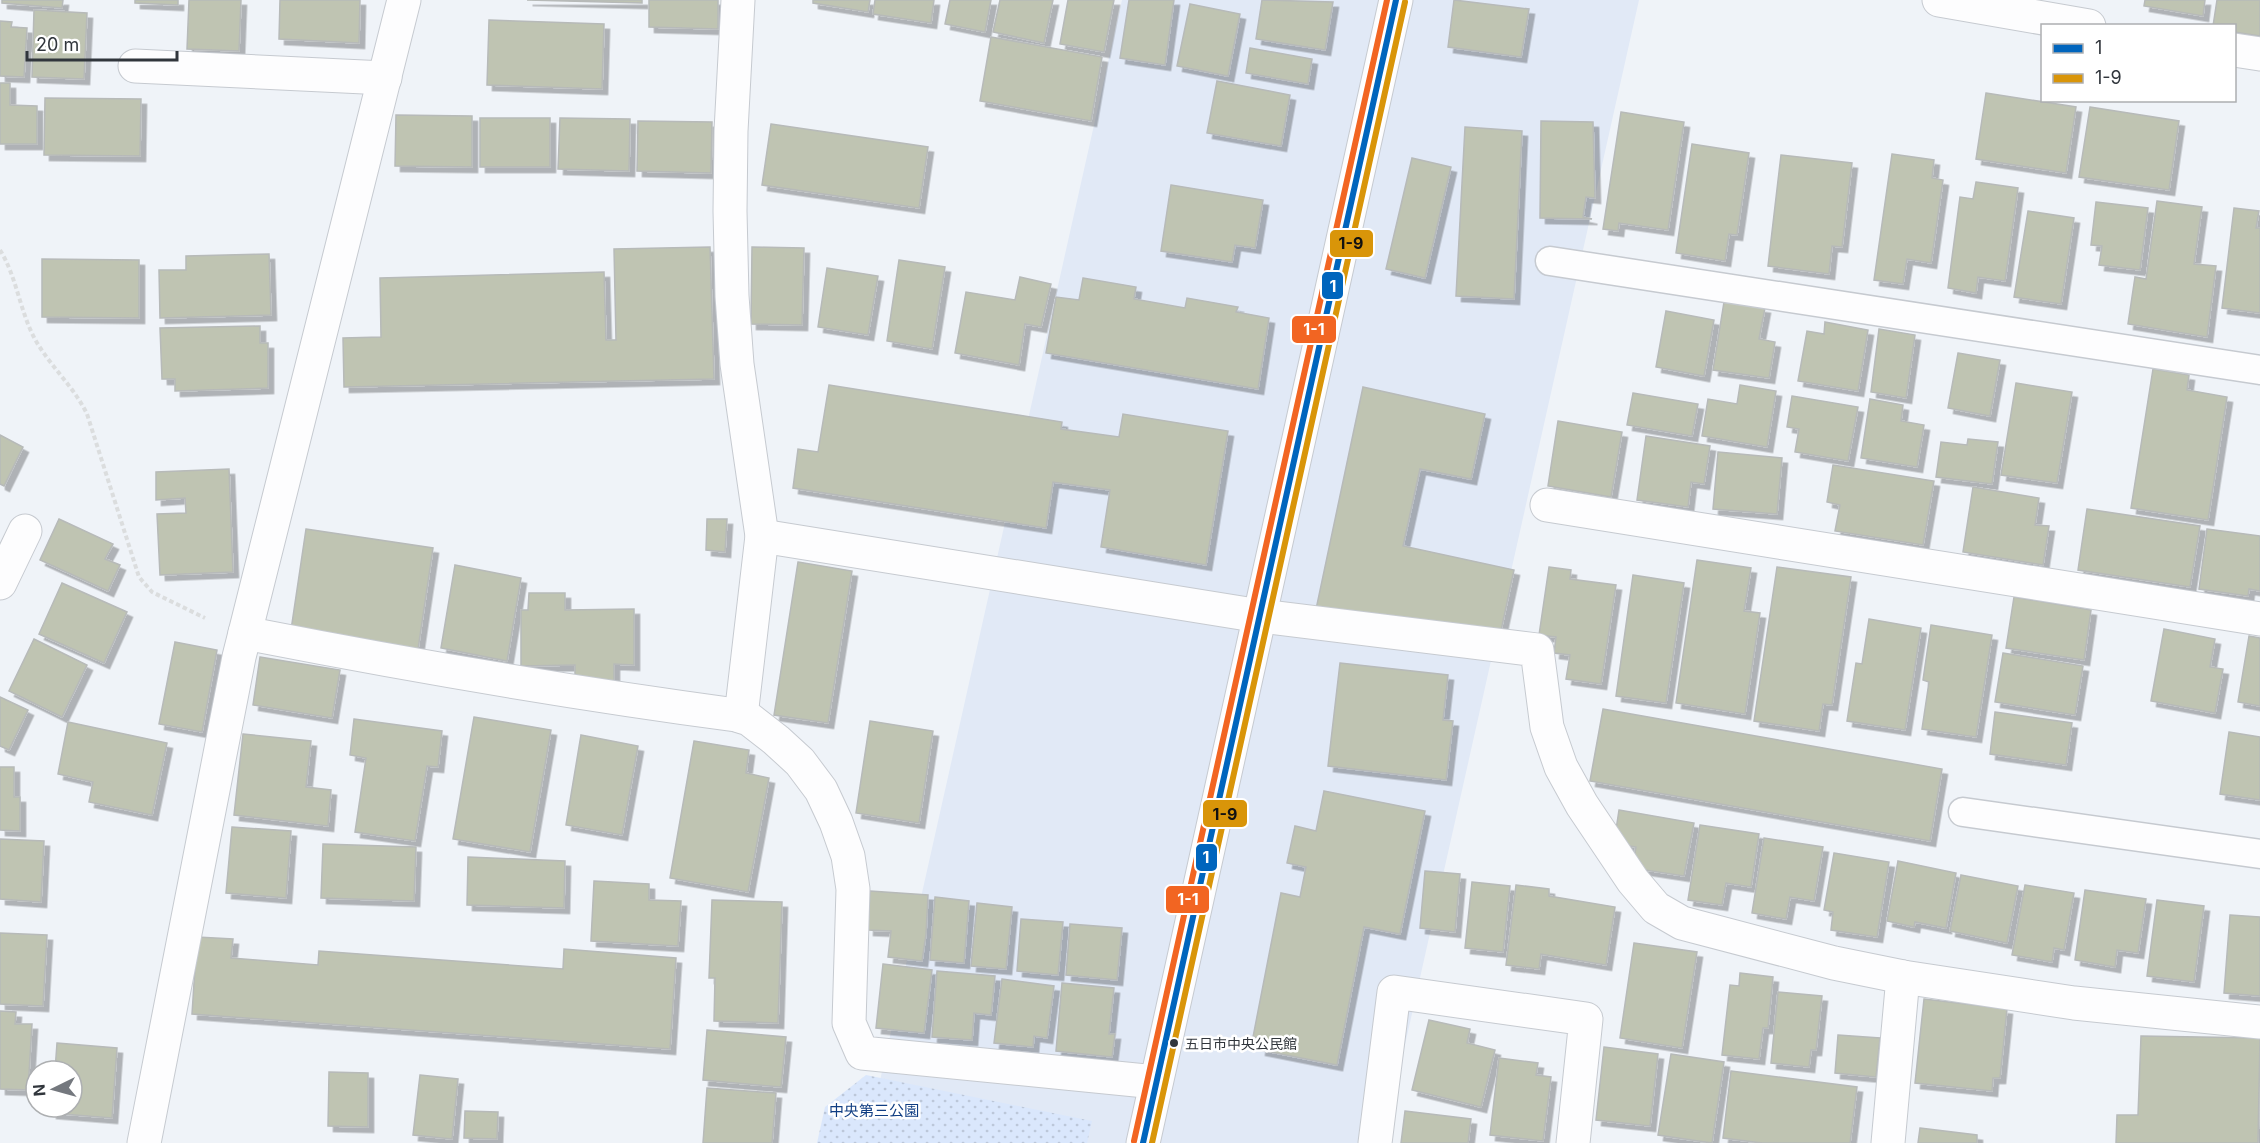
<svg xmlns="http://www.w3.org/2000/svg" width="2260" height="1143" viewBox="0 0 2260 1143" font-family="Inter,'Noto Sans JP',sans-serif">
	<defs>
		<pattern id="grass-dots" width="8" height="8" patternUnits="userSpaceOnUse" patternTransform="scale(1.5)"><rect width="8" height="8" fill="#dae7fc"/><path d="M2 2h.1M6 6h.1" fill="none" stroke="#bcc7d9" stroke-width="1.8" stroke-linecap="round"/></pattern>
		<filter id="shadow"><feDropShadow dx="5.5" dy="5.5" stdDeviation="0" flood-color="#0004"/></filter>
	</defs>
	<rect width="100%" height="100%" fill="#eff3f8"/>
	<polygon fill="#e1e9f6" points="1122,0 1639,0 1383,1143 866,1143"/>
	<polygon fill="url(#grass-dots)" points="866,1075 1092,1121 1087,1143 817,1143 825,1107"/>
	<g fill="#bfc4b2" stroke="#b7bab9" stroke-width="1.5" filter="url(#shadow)">
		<polygon points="2,0 63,0 62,8 2,3"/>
		<polygon points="135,0 178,0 178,5 135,3"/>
		<polygon points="189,0 241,0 239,51 187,49"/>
		<polygon points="280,0 360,0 359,43 279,39"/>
		<polygon points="527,0 642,0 642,3"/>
		<polygon points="649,0 718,0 718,29 649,27"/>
		<polygon points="813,0 870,0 868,12 813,3"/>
		<polygon points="875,0 934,0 931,23 873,14"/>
		<polygon points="950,0 991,0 985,32 945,24"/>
		<polygon points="1000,0 1053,0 1044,43 993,32"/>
		<polygon points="1068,0 1114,0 1104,52 1060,44"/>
		<polygon points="1129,0 1174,0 1165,65 1120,58"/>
		<polygon points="1262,0 1333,2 1325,50 1256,39"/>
		<polygon points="1454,0 1529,9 1521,57 1448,47"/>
		<polygon points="2145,0 2205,0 2203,16 2144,6"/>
		<polygon points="2217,0 2260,0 2260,36 2234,32 2234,26 2213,26"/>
		<polygon points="1190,4 1240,14 1228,76 1177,66"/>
		<polygon points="34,10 87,13 84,79 32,77"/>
		<polygon points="489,20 604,24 602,89 487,85"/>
		<polygon points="0,21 12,22 11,27 27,28 24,77 0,76"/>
		<polygon points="991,37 1102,57 1091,121 980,101"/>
		<polygon points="1250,48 1312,59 1308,84 1246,73"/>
		<polygon points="1217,81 1290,95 1281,146 1207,133"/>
		<polygon points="0,83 10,83 10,105 37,106 37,144 0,144"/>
		<polygon points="1986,93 2076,107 2066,173 1976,159"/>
		<polygon points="45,98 141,99 140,156 44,155"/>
		<polygon points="2090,107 2179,121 2169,190 2079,177"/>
		<polygon points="1621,112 1684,122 1668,230 1619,223 1618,231 1603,229"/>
		<polygon points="396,115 472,116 472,167 395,166"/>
		<rect x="480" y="118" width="70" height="49"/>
		<polygon points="560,118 630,119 629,171 558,169"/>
		<polygon points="638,121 712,122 711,173 637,171"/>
		<polygon points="1541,121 1593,122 1595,198 1586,197 1583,217 1592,219 1540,218"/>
		<polygon points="771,124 928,147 919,208 762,185"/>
		<polygon points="1465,127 1522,131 1514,299 1456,296"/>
		<polygon points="1692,144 1749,153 1737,235 1729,234 1725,261 1676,253"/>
		<polygon points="1892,154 1934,160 1932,178 1943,180 1931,263 1907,259 1903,284 1874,280"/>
		<polygon points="1781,155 1852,163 1842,247 1832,246 1829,274 1768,266"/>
		<polygon points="1412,158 1451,167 1425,278 1386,269"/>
		<polygon points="1976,182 2018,188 2005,281 1978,277 1976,293 1948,288 1960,197 1973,199"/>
		<polygon points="1171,185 1263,200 1255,248 1235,245 1232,262 1161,251"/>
		<polygon points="2157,201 2202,207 2194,264 2216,266 2207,337 2128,324 2135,277 2146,279"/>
		<polygon points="2096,202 2148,208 2140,270 2099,265 2102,246 2091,245"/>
		<polygon points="2234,208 2259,211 2256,228 2260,228 2260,313 2222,308"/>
		<polygon points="2028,211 2074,218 2061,304 2014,297"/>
		<polygon points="710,247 714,379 344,387 343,338 381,337 380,278 604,272 606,340 616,340 614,249"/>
		<polygon points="752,247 804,248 802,325 751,324"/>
		<polygon points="269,254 271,315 160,318 159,270 186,270 186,256"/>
		<polygon points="42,259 139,260 139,318 42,317"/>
		<polygon points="899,260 945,267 932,349 887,341"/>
		<polygon points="827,268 878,276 868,335 818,327"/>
		<polygon points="1020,277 1051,284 1041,327 1025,324 1019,365 955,353 966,292 1015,300"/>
		<polygon points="1083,278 1136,287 1134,299 1185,308 1187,298 1238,307 1236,312 1269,318 1258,389 1046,353 1056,297 1079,300"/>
		<polygon points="1724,302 1765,308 1759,339 1775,342 1769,378 1713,370"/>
		<polygon points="1666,311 1714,320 1704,376 1656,367"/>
		<polygon points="1825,322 1868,330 1858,391 1798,381 1807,331 1824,334"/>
		<polygon points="260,326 260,343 268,343 268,388 175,391 175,379 162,379 160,328"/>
		<polygon points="1879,329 1915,335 1906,398 1871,392"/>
		<polygon points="1958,353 2000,360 1990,416 1948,408"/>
		<polygon points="2153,369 2189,375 2187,390 2227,397 2208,520 2131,508"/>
		<polygon points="2016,383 2072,392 2057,483 2001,475"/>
		<polygon points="829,385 1062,422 1061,429 1119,437 1123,414 1228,431 1206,565 1101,547 1110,490 1053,482 1046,528 793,488 798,449 818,452"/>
		<polygon points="1740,385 1776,391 1767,447 1702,436 1708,399 1737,404"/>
		<polygon points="1363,387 1485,414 1471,479 1420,469 1403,546 1514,570 1500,635 1315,614"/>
		<polygon points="1633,393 1698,404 1692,436 1627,425"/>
		<polygon points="1792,396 1858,407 1848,461 1795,452 1799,429 1787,427"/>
		<polygon points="1870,399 1903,405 1901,421 1924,425 1917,467 1861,458"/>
		<polygon points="1558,421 1622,432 1611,497 1548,486"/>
		<polygon points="0,435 23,447 4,486 0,484"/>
		<polygon points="1646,436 1710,446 1704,484 1691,482 1688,507 1637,500"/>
		<polygon points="1968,439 1998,442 1992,484 1936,477 1941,442 1967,445"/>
		<polygon points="1718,452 1782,458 1777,514 1713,509"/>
		<polygon points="1833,465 1934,481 1923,545 1835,531 1840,505 1827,502"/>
		<polygon points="229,469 233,572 160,575 157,514 186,513 185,498 156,500 156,472"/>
		<polygon points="1973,487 2039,498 2035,525 2049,526 2043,565 1963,552"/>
		<polygon points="2087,509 2200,526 2190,587 2078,570"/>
		<polygon points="59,519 113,544 105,559 120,565 108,591 40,560"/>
		<polygon points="707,519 727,519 725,552 706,550"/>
		<polygon points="306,529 433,548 418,649 291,630"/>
		<polygon points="2207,529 2260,536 2260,591 2249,589 2248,596 2199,589"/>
		<polygon points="1697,560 1751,568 1744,611 1760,613 1745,714 1676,703"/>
		<polygon points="798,562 852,571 828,723 774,715"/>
		<polygon points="455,565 521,578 507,661 441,648"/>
		<polygon points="1549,567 1571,570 1570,579 1616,585 1601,684 1566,679 1570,655 1554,653 1556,637 1539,635"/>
		<polygon points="1777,567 1851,577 1832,705 1823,704 1819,731 1754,721"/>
		<polygon points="1633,575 1684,583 1666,703 1616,696"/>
		<polygon points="62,583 127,612 104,663 39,634"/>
		<polygon points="529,593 565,593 565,610 634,609 634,665 614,664 614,687 575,687 575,665 521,666 521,610 528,610"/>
		<polygon points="2014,597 2091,610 2084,660 2006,648"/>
		<polygon points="1869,619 1921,628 1905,730 1847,721 1856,663 1862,664"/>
		<polygon points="1931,625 1992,635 1976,737 1922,729 1929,682 1923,680"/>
		<polygon points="2164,629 2215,639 2210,667 2223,669 2215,713 2151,701"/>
		<polygon points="2249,636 2260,638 2260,706 2238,702"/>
		<polygon points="34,639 87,665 62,717 9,691"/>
		<polygon points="175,642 217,650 202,732 159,724"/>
		<polygon points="2003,653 2083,666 2075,715 1995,702"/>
		<polygon points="260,657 340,670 332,718 253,705"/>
		<polygon points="1340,663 1448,675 1443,720 1453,721 1446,780 1328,766"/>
		<polygon points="0,697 28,710 9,750 0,746"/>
		<polygon points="1603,709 1942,769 1930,841 1590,781"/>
		<polygon points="1995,712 2072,723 2066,765 1990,754"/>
		<polygon points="474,717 551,730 530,852 453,839"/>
		<polygon points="354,719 442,731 438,767 427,766 415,841 355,832 366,758 350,755"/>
		<polygon points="870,721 933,731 919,823 856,813"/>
		<polygon points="68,722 167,743 152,815 89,802 93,782 58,774"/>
		<polygon points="2229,732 2260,737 2260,800 2220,794"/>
		<polygon points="243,734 311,741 306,787 331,790 328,826 234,815"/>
		<polygon points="581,735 638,746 622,835 566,825"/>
		<polygon points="694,741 749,750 746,773 769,778 748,892 670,878"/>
		<polygon points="0,767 14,767 14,797 20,797 20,831 0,830"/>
		<polygon points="1324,791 1425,811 1400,934 1364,927 1337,1065 1260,1050 1262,1038 1253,1037 1281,893 1300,897 1306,867 1287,863 1295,826 1316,831"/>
		<polygon points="1619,810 1694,823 1684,876 1632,868 1636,847 1614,843"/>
		<polygon points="1700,825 1759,834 1751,887 1726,883 1722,905 1688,900"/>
		<polygon points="232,827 291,831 286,898 226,893"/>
		<polygon points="1764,838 1823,847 1814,901 1790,897 1786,919 1752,913"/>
		<polygon points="0,839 44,841 41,902 0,899"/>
		<polygon points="323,844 416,847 414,901 321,898"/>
		<polygon points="1834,853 1889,862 1877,937 1831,930 1833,912 1824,910"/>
		<polygon points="468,857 565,861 564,908 467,905"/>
		<polygon points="1898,861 1956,873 1946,928 1915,922 1914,927 1887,921"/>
		<polygon points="1425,871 1460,874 1455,932 1420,928"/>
		<polygon points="1961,875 2018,886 2007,943 1950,931"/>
		<polygon points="594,881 649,884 649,900 681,901 678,946 591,941"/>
		<polygon points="1472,882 1510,886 1503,952 1465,948"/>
		<polygon points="1516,885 1549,889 1549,896 1615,907 1606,965 1541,954 1539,969 1506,965"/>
		<polygon points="2025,885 2074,893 2064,950 2054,948 2052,962 2012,955"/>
		<polygon points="2085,890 2146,899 2138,953 2117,950 2115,967 2075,960"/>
		<polygon points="870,891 928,895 926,934 922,961 888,957 891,931 868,930"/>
		<polygon points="935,897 969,901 964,963 930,960"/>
		<polygon points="712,900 782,902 778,1023 714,1021 715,978 709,978"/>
		<polygon points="2157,900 2204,906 2194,982 2147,976"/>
		<polygon points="977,903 1012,907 1006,969 971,966"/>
		<polygon points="2230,915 2260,917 2260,996 2224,993"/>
		<polygon points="1021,919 1063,922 1058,975 1017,971"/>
		<polygon points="1070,924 1122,928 1117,980 1066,975"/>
		<polygon points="0,933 47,935 43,1006 0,1004"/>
		<polygon points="197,937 233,939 231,958 318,965 319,951 563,969 564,949 676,958 670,1049 192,1014"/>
		<polygon points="1634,943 1697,952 1682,1048 1620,1038"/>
		<polygon points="883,964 932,970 924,1033 876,1028"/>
		<polygon points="937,971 995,976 991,1015 974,1013 972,1040 932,1037"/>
		<polygon points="1740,973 1773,977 1768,1028 1763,1028 1759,1059 1722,1055 1730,985 1739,986"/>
		<polygon points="1002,979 1054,986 1047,1038 1034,1036 1033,1047 994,1043"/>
		<polygon points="1062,983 1114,988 1109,1034 1115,1034 1112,1057 1056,1051"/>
		<polygon points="1778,992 1822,996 1816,1050 1811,1050 1809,1067 1771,1063"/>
		<polygon points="1924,999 2007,1009 2000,1078 1993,1078 1992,1091 1915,1083"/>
		<polygon points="0,1011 16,1012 15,1024 32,1024 28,1090 0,1089"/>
		<polygon points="1429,1020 1470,1029 1467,1043 1495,1050 1481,1107 1412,1090"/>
		<polygon points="707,1030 786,1037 781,1087 703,1080"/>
		<polygon points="1838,1035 1880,1038 1876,1077 1835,1073"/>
		<polygon points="2141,1036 2260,1038 2258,1143 2116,1143 2117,1115 2138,1115"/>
		<polygon points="57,1043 117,1048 112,1118 51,1113 52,1107 72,1107 72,1071 55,1071"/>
		<polygon points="1604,1047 1658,1054 1650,1126 1596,1120"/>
		<polygon points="1671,1054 1724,1062 1712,1143 1658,1135"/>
		<polygon points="1499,1058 1538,1063 1536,1075 1551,1077 1543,1141 1490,1135"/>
		<polygon points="1731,1071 1857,1087 1850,1143 1762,1143 1723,1138"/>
		<polygon points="329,1072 368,1073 368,1127 328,1126"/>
		<polygon points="420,1075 458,1079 452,1139 413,1135"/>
		<polygon points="707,1088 776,1093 772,1143 703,1143"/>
		<polygon points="465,1111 498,1112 497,1139 464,1138"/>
		<polygon points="1405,1111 1471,1119 1468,1143 1401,1143"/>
		<polygon points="1920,1128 1977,1135 1977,1143 1918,1143"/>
	</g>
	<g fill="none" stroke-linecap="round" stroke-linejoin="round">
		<defs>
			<g id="lane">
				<polyline points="1550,261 2260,370"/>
				<polyline points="1963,812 2260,854"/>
			</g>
			<g id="street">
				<polyline points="738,0 731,131 730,211 732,296 737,364 762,536 741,716"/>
				<polyline points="1939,0 2089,26"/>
				<polyline points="2234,50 2260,54"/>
				<polyline points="135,66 385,78"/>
				<polyline points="1547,505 2260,619"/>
				<polyline points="762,536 1260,616 1537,650 1547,727 1561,767 1582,805 1633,881 1656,908 1682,923 1834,963 1903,977 2074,1003 2260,1022"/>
				<polyline points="0,583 25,531"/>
				<path d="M245,633C408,665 572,693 736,715L749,719L776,740L800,762L821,790L836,822L848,856L853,889L849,1023L862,1053L1156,1082"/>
				<polyline points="144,1143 239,657 404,0"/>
				<polyline points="1375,1143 1394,992 1586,1019 1573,1143"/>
				<polyline points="1888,1143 1903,977"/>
			</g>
			<polyline id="secondary" points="1143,1143 1396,0"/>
		</defs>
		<use href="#lane" stroke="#c6cad0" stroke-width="31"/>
		<use href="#street" stroke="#c6cad0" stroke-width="35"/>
		<use href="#secondary" stroke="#c6cad0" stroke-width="35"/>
		<path stroke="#dbddde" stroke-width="4" stroke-dasharray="4.5 3" stroke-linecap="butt" d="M0,250C17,277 20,313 36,341C51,367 74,387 87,414L139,577L152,592L205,618"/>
		<use href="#lane" stroke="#fdfdfe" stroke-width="28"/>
		<use href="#street" stroke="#fdfdfe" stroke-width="33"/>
		<use href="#secondary" stroke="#fdfdfe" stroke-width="33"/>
		<defs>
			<polyline id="bus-1" points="1143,1143 1396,0"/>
			<polyline id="bus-2" points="1152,1143 1405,2"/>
			<polyline id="bus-3" points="1134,1141 1387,0"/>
		</defs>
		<use href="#bus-1" stroke="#fff" stroke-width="10"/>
		<use href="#bus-2" stroke="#fff" stroke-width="10"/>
		<use href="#bus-3" stroke="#fff" stroke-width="10"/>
		<use href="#bus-1" stroke="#0065bd" stroke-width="6"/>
		<use href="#bus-2" stroke="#d99509" stroke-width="6"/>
		<use href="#bus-3" stroke="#f26522" stroke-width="6"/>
	</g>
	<circle fill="#31363c" stroke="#fff" stroke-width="2" cx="1174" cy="1043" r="5"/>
	<g text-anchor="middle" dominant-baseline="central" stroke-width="5" stroke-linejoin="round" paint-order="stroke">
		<g font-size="14" fill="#31363c" stroke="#fff" text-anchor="start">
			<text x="1185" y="1043">五日市中央公民館</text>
		</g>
		<g font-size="15" fill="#103e83" stroke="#fff">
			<text x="874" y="1110">中央第三公園</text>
		</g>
	</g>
	<g stroke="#fff" stroke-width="2">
		<rect x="1329" y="229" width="45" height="29" rx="6" fill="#d99509"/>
		<rect x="1321" y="271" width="23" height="29" rx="6" fill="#0065bd"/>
		<rect x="1291" y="315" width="46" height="29" rx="6" fill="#f26522"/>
		<rect x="1202" y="799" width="46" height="29" rx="6" fill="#d99509"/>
		<rect x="1195" y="843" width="23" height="29" rx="6" fill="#0065bd"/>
		<rect x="1165" y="885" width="45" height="29" rx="6" fill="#f26522"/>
	</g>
	<g font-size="16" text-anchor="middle" font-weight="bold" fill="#fff">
		<text x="1333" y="292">1</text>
		<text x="1314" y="335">1-1</text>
		<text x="1206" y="863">1</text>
		<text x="1188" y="905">1-1</text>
	</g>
	<g font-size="16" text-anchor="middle" font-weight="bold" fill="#111">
		<text x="1351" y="249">1-9</text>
		<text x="1225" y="820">1-9</text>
	</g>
	<rect x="2041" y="24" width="195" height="78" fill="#ffffff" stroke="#adafb1" stroke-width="1.5"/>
	<rect x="2053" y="44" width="30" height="9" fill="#0065bd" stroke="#adafb1" stroke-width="1.5"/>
	<text x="2095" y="54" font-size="18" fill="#31363c">1</text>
	<rect x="2053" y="74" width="30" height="9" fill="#d99509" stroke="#adafb1" stroke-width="1.5"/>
	<text x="2095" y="84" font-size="18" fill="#31363c">1-9</text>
	<g transform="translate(54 1089) rotate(265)"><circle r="28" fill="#ffffff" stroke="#adafb1" stroke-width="1.5"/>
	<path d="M0-4.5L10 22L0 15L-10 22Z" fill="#74787e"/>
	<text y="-9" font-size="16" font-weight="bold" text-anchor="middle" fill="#31363c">N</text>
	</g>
	<path d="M27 51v9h150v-9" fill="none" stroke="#31363c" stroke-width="3"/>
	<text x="36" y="51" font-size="18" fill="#31363c" stroke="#ffffff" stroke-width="4.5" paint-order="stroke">20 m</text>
</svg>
